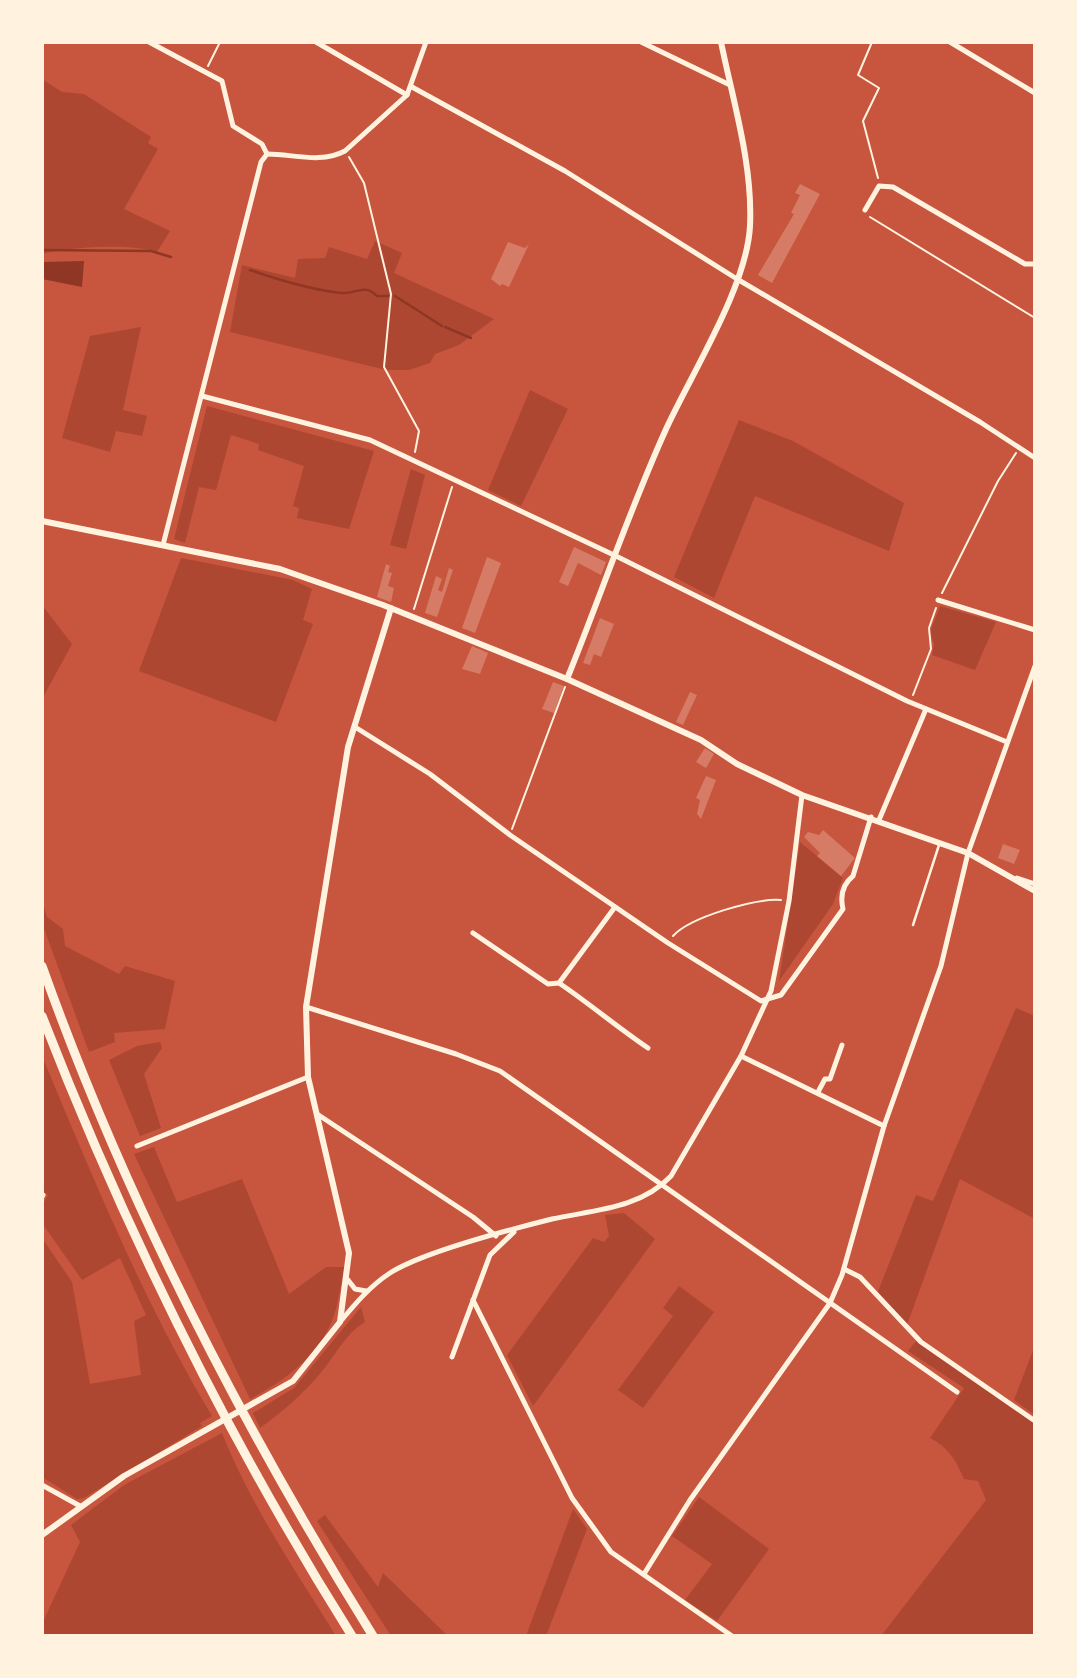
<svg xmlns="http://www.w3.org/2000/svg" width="1077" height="1678" viewBox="0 0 1077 1678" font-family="Jost,sans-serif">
	<rect width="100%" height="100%" fill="#c8553d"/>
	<g fill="#ae4732">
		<path d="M42,79L62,92L84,94L151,137L148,143L158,149L124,209L170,231L157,252C131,243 69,247 42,254Z"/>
		<polygon points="375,241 402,253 394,273 494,319 459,345 435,354 430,363 409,370 386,370 230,332 242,265 295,278 298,259 325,258 329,247 367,259"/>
		<polygon points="141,327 123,410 147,416 142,436 116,431 110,452 62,438 90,336"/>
		<polygon points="530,390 568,409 521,506 488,490"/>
		<polygon points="207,406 374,451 349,529 297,518 299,508 293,506 304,466 258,450 259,444 231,435 216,490 199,487 185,543 174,539"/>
		<polygon points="739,420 793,441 904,503 889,551 755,496 714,598 674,577"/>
		<polygon points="411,469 425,475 406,549 390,545"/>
		<polygon points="181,558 293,580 312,589 303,620 313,624 276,722 139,671"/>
		<polygon points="42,605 72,644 42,699"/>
		<polygon points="940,606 996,622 975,670 932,655 934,644 930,632"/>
		<polygon points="800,842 843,878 833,904 779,981"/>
		<polygon points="42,901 47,917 63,929 65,946 119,974 125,966 175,981 165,1029 114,1033 115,1042 89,1052 42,923"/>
		<polygon points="1016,1008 1035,1016 1035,1219 960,1179 907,1325 877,1294 916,1195 933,1201"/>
		<polygon points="160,1042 162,1048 144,1074 161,1128 140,1136 109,1060 137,1046"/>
		<path d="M42,1056C93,1178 144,1303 212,1416L200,1423L202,1426L84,1498L77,1499L42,1477V1238L72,1282L90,1384L141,1375L134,1321L146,1315L120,1258L82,1280L42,1223V1206L48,1195L42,1191Z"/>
		<path d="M154,1147L177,1202L242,1179L289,1294L326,1267H344C341,1283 339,1300 334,1315C321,1355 284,1381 250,1399L134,1154Z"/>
		<polygon points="624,1213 655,1239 533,1406 507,1355 593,1238 604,1242 609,1236 605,1215"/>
		<polygon points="679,1286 714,1312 643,1408 618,1390 673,1316 663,1308"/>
		<path d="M361,1307L365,1322C344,1334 334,1359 318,1376C301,1396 282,1412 260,1428L253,1413L294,1388Z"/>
		<path d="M916,1341L1035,1424V1636H881L986,1500L978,1481L964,1479C956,1460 948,1447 930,1438L964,1388L908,1351Z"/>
		<polygon points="1035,1345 1035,1415 1014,1400"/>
		<path d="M222,1433C251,1506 295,1570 336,1636H42V1624L80,1542L71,1525L124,1485Z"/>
		<polygon points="699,1497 769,1549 717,1621 685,1600 712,1564 672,1536"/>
		<polygon points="573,1509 587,1529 546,1636 526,1636"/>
		<polygon points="325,1515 378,1587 383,1573 448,1636 391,1636 317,1521"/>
	</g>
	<polygon fill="#8f3625" points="84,261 82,287 42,279 42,262"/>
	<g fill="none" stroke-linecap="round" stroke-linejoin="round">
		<g stroke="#8f3625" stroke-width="2.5">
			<polyline points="42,250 151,251 171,257"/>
			<path d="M250,270C279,280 311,290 342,293C357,294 364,283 377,296H389"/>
			<polyline points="395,296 442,326"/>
			<polyline points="445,327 471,338"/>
		</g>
	</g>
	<g fill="#d67c66">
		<polygon points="800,184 820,194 772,283 758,275 794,214 791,213 800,195 795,193"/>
		<polygon points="508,242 525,248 529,244 509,287 502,284 500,286 491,279"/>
		<polygon points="574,547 606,562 601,575 578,563 568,586 559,582"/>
		<polygon points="487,557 501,563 475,633 462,628"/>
		<polygon points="386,564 390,566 388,572 392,573 388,586 394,588 391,602 377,597"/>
		<polygon points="449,568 453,570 437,617 425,613 436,576 442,579 438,590 442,592"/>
		<polygon points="600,618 614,624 601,657 594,654 590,665 583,663"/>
		<polygon points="472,646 488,653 480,674 462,669"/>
		<polygon points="553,682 564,686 554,713 542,709"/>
		<polygon points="690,692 697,695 683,725 676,722"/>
		<polygon points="705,748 714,754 706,768 696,762"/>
		<polygon points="706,776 716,780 701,819 697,814 700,800 696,798"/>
		<polygon points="823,830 855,858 841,876 817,856 820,853 804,837 808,832 819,835"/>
		<polygon points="1003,844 1020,850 1014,864 998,858"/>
	</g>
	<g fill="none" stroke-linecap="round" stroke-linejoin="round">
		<g stroke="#fff3e0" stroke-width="2">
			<polyline points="872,42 858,75 879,88 863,121 878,178"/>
			<polyline points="208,66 220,42"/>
			<polyline points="349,157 364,183 391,294 384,367 419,431 415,452"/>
			<polyline points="870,217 1035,318"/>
			<polyline points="942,593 998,481 1016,453"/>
			<polyline points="414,609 452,487"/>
			<polyline points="913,695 931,649 929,628 936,608"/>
			<polyline points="512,829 565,687"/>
			<path d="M673,936C690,917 756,898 781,900"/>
		</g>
		<polyline stroke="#fff3e0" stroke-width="2.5" points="913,925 939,845"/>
		<g stroke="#fff3e0" stroke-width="5">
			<polyline points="149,42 222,81 233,126 262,144 267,154"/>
			<polyline points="316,42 407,95"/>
			<polyline points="641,42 730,85"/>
			<polyline points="950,42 1035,93"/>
			<polyline points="412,87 565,171 737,279 980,422 1035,458"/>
			<path d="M267,154C294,154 320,164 345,151L407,95L426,42"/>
			<polyline points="865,210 879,186 893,187 1025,264 1035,264"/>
			<polyline points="202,396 370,440 616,556 907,701 1007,742"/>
			<polyline points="163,545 261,162 267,154"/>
			<polyline points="938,600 1035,630"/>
			<path d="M355,727L430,774L510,835L668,943L761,1001L781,995L843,909C840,896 843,884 853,876L871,817"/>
			<polyline points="879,820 926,709"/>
			<polyline points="1017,878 1035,884"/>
			<polyline points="473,933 548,984 559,983 615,907"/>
			<path d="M559,983C590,1004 617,1027 648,1048"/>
			<polyline points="306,1007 456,1054 500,1071 957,1392"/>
			<polyline points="741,1056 884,1126"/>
			<polyline points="818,1092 825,1079 830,1079 842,1045"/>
			<polyline points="317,1114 473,1217 496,1236"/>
			<polyline points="137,1146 308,1077"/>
			<polyline points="42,1197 43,1195"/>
			<polyline points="844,1269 860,1277 921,1342 1035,1421"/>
			<polyline points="348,1280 355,1289 366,1291"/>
			<polyline points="473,1300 572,1498 611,1552 732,1636"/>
			<path d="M340,1322C355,1304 370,1286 390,1273C423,1252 512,1229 552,1219C593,1210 640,1209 671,1176L741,1056L771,991L789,901L802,795"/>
			<polyline points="452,1357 490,1255 514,1232"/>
			<polyline points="42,1485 80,1506"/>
			<polyline points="644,1574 690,1500 830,1303 842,1275 884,1126 941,966 968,853 1035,666"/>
		</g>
		<g stroke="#fff3e0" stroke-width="6">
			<polyline points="42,521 280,569 383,605 567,679 701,740 737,764 802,795 968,853 1035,891"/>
			<path d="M567,679C601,595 630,508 667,427C693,371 747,286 750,226C753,165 733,101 721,42"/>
			<polyline points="42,1535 124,1476 293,1381 340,1322 349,1253 308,1077 306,1007 348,747 391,608"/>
		</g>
		<g stroke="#fff3e0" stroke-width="9">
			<path d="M42,966C126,1202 241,1424 373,1636"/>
			<path d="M42,1016C126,1232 228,1439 352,1636"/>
		</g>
	</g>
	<rect width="1077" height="1678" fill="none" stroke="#fff3e0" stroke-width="88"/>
</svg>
